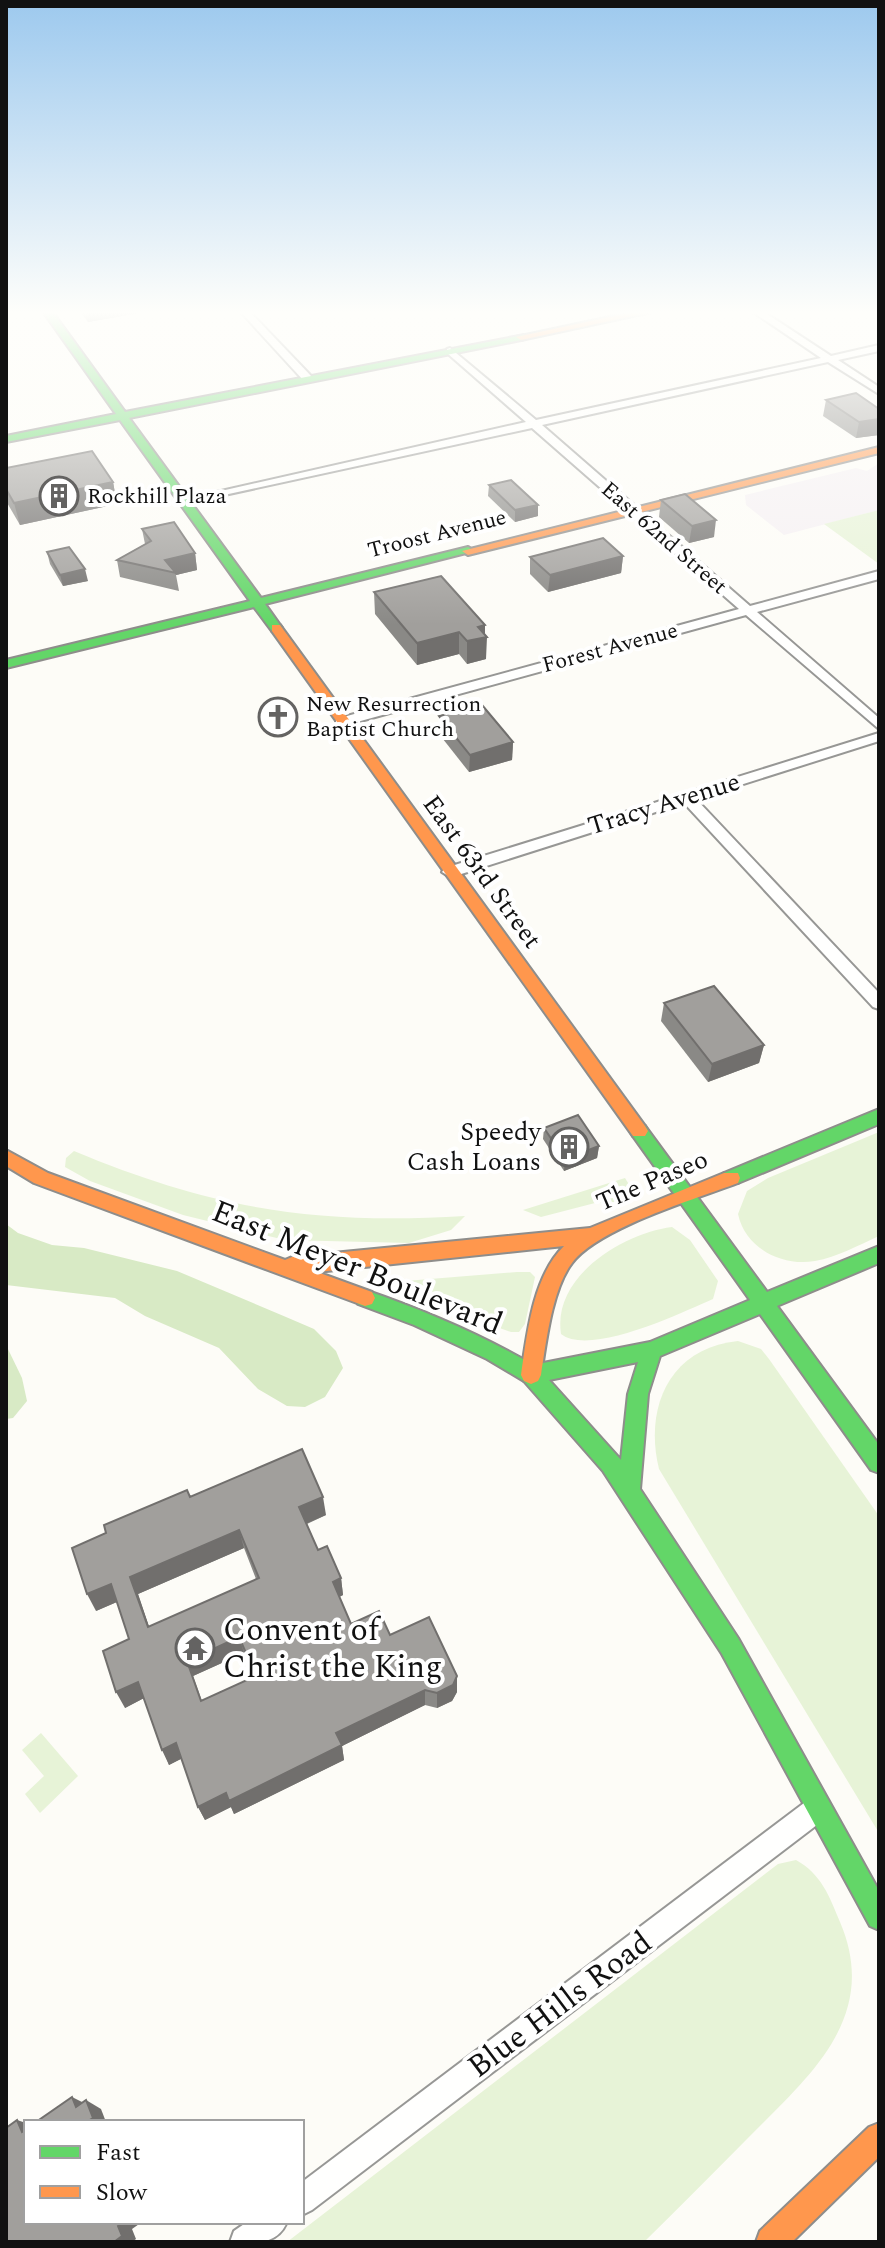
<svg xmlns="http://www.w3.org/2000/svg" width="885" height="2248" viewBox="0 0 885 2248" font-family="Spectral,serif">
	<rect width="100%" height="100%" fill="#fdfcf7"/>
	<polygon fill="#f5f0f3" points="879,463 879,510 784,535 746,505 745,495 856,468 867,471"/>
	<g fill="#e7f3d7">
		<polygon points="879,510 879,564 824,524"/>
		<path d="M879,1132V1236C859,1245 837,1257 815,1261C782,1267 745,1248 738,1214L747,1191L768,1178Z"/>
		<path d="M74,1151C213,1209 315,1225 465,1216L451,1230L409,1243L285,1240L183,1215L90,1181L65,1167L66,1158Z"/>
		<polygon points="625,1178 636,1196 630,1201 595,1203 541,1217 523,1210"/>
		<path d="M672,1227L690,1240L718,1281L713,1299C683,1312 590,1357 561,1334C552,1276 624,1233 672,1227Z"/>
		<polygon points="517,1272 530,1272 535,1277 525,1324 519,1332 511,1332 388,1288 393,1282"/>
		<path d="M738,1341L761,1349L769,1359L879,1516V1833L659,1469C644,1408 669,1348 738,1341Z"/>
		<polygon points="41,1733 78,1776 40,1813 25,1794 44,1776 22,1750"/>
		<path d="M796,1860C821,1874 829,1895 840,1922C881,2018 808,2077 747,2139C713,2173 679,2208 644,2242H287L778,1864Z"/>
	</g>
	<g fill="#d8eac5">
		<polygon points="6,1224 18,1233 52,1245 84,1248 177,1271 286,1317 314,1329 336,1351 343,1368 325,1397 305,1407 287,1406 258,1389 219,1348 145,1316 115,1298 6,1285"/>
		<polygon points="6,1345 22,1378 27,1401 13,1418 6,1419"/>
	</g>
	<g fill="none" stroke-linecap="round" stroke-linejoin="round">
		<defs>
			<g id="street">
				<polygon points="239,310 248,310 312,377 312,381 304,381"/>
				<polygon points="750,310 761,310 831,356 879,345 879,351 838,360 879,387 879,394 828,362 542,425 750,606 879,571 879,579 757,612 879,718 879,729 746,615 346,725 336,725 336,719 739,609 532,428 183,504 177,501 526,422 447,353 447,349 450,348 536,420 821,358"/>
				<polygon points="879,733 879,741 696,799 879,993 879,1009 873,1007 684,803 455,876 450,877 442,872 445,868"/>
				<polygon points="817,1796 826,1800 830,1809 826,1818 312,2210 302,2215 302,2182 808,1800"/>
				<path d="M247,2222H287C276,2247 254,2242 230,2242L234,2231Z"/>
			</g>
			<g id="fast">
				<polygon points="42,310 51,310 125,412 524,335 524,339 521,340 129,418 261,598 468,547 474,551 265,604 282,628 280,631 272,631 254,607 6,668 6,660 250,601 120,420 6,442 6,436 116,414"/>
				<polygon points="879,1109 879,1124 738,1183 724,1183 722,1178 724,1173"/>
				<path d="M639,1124L645,1126L767,1292L879,1246V1263L777,1306L879,1445V1473L871,1470L760,1314L660,1356L648,1394L640,1489L738,1638L879,1891V1930L870,1926L722,1654L603,1471L524,1381L487,1359L414,1325L358,1304L355,1298L358,1292L365,1290C423,1310 480,1334 533,1365L650,1342L750,1300L633,1136L630,1131L633,1126ZM638,1362L628,1394L621,1460L549,1380Z"/>
			</g>
			<g id="slow">
				<polygon points="642,310 661,310 521,340 516,337"/>
				<polygon points="879,447 879,453 468,555 462,551"/>
				<polygon points="272,625 280,625 645,1126 648,1131 645,1136 633,1136 272,631"/>
				<path d="M6,1150L48,1173L285,1260L292,1257L590,1228L724,1173H738L740,1178L738,1183C696,1199 598,1228 572,1263C552,1289 546,1343 541,1375L538,1381L531,1384L524,1381L521,1375C527,1334 533,1276 564,1246L317,1272L372,1292L375,1298L372,1304L365,1306L34,1183L6,1166Z"/>
				<polygon points="879,2123 879,2157 792,2242 756,2242 760,2231 869,2127"/>
			</g>
		</defs>
		<use href="#street" stroke="#979795" stroke-width="4"/>
		<use href="#fast" stroke="#8e8d8b" stroke-width="4"/>
		<use href="#slow" stroke="#8e8d8b" stroke-width="4"/>
		<use href="#street" fill="#fffffe" fill-rule="evenodd"/>
		<use href="#fast" fill="#63d668" fill-rule="evenodd"/>
		<use href="#slow" fill="#ff974d" fill-rule="evenodd"/>
	</g>
	<g fill="#8a8986" fill-rule="evenodd">
		<polygon points="79,310 139,310 139,313 88,322"/>
		<polygon points="826,400 879,409 879,435 856,438 823,416"/>
		<polygon points="6,468 113,482 117,504 20,525 6,501"/>
		<polygon points="489,485 538,505 538,516 515,522 488,496"/>
		<polygon points="661,500 714,537 689,543 659,517"/>
		<polygon points="142,529 195,553 197,570 176,575 179,591 120,577 117,560 145,544"/>
		<polygon points="47,552 88,581 63,586 50,564"/>
		<polygon points="623,556 621,573 548,592 530,574 530,557"/>
		<polygon points="374,592 485,634 486,659 467,664 459,654 417,665 375,614"/>
		<polygon points="439,716 513,742 512,760 469,772 439,734"/>
		<polygon points="664,1003 764,1045 759,1063 708,1082 661,1021"/>
		<polygon points="544,1128 599,1146 597,1158 564,1171 543,1139"/>
		<path d="M190,1497L326,1515L307,1524L318,1550L341,1578L343,1595L339,1597L351,1624L390,1635L457,1676V1692L452,1701L437,1708L425,1705L342,1746L344,1760L234,1814L231,1807L205,1820L198,1807L182,1758L169,1765L144,1698L125,1708L129,1639L117,1602L96,1611ZM244,1548L256,1579L149,1627L138,1594ZM244,1653L254,1677L202,1701L193,1676Z"/>
	</g>
	<g fill="#716f6d">
		<polygon points="86,310 139,310 139,313 88,322"/>
		<polygon points="879,419 879,435 856,438 859,422"/>
		<polygon points="113,482 117,504 20,525 14,503"/>
		<polygon points="538,505 538,516 515,522 515,510"/>
		<polygon points="716,520 714,537 689,543 692,526"/>
		<polygon points="195,553 197,570 176,575 165,560"/>
		<polygon points="623,556 621,573 548,592 550,575"/>
		<polygon points="85,569 88,581 63,586 60,575"/>
		<polygon points="485,625 485,637 487,637 486,659 467,664 467,641 478,627"/>
		<polygon points="459,632 459,654 417,665 417,643"/>
		<polygon points="513,742 512,760 469,772 470,755"/>
		<polygon points="764,1045 759,1063 708,1082 712,1064"/>
		<polygon points="599,1146 597,1158 564,1171 565,1159"/>
		<polygon points="323,1497 326,1515 303,1525 299,1507"/>
		<polygon points="239,1530 244,1548 138,1594 155,1644 148,1627 130,1577"/>
		<polygon points="341,1578 343,1595 335,1599 333,1582"/>
		<polygon points="111,1584 119,1601 96,1611 87,1594"/>
		<polygon points="239,1637 244,1653 193,1676 187,1661"/>
		<polygon points="457,1676 457,1692 452,1701 437,1708 437,1693"/>
		<polygon points="138,1682 146,1697 125,1708 116,1692"/>
		<polygon points="425,1690 425,1705 342,1746 344,1760 234,1814 231,1807 205,1820 198,1807 336,1733"/>
		<polygon points="176,1743 183,1758 169,1765 162,1750"/>
		<polygon points="72,2097 88,2105 76,2107"/>
		<polygon points="86,2100 101,2109 106,2122 86,2122"/>
		<polygon points="17,2120 26,2123 26,2134 22,2132"/>
		<polygon points="123,2222 142,2222 132,2229 136,2239 132,2242 114,2242 118,2226"/>
	</g>
	<g fill="#a19f9c" stroke="#716f6d" stroke-width="2" fill-rule="evenodd">
		<polygon points="856,393 879,409 879,419 859,422 826,400"/>
		<polygon points="92,451 113,482 14,503 6,489 6,468"/>
		<polygon points="511,480 538,505 515,510 489,485"/>
		<polygon points="685,494 716,520 692,526 661,500"/>
		<polygon points="174,522 195,553 165,560 176,573 117,560 151,541 142,529"/>
		<polygon points="603,538 623,556 550,575 530,557"/>
		<polygon points="69,547 85,569 60,575 47,552"/>
		<polygon points="441,576 485,625 478,627 487,637 467,641 459,632 417,643 374,592"/>
		<polygon points="482,705 513,742 470,755 439,716"/>
		<polygon points="714,986 764,1045 712,1064 664,1003"/>
		<polygon points="578,1115 599,1146 565,1159 544,1128"/>
		<path d="M302,1449L323,1497L299,1507L318,1550L327,1546L341,1578L333,1582L351,1624L379,1611L390,1635L429,1617L457,1676L453,1685L437,1693L425,1690L336,1733L342,1745L229,1801L226,1793L198,1807L176,1743L162,1750L138,1682L116,1692L103,1651L129,1639L111,1584L87,1594L72,1548L106,1533L104,1525L187,1490L190,1497ZM239,1530L259,1578L148,1627L130,1577ZM239,1637L256,1676L201,1701L187,1661Z"/>
		<polygon points="72,2097 76,2107 86,2100 93,2118 86,2122 36,2122"/>
		<polygon points="17,2120 22,2132 26,2129 26,2222 123,2222 118,2226 122,2236 114,2242 6,2242 6,2128"/>
	</g>
	<linearGradient id="sky" x2="0" y2="1"><stop stop-color="#9dc9ee"/><stop offset="0.5" stop-color="#fefefb"/><stop offset="1" stop-color="#fefefb" stop-opacity="0"/></linearGradient>
	<rect width="885" height="625" fill="url(#sky)"/>
	<defs>
		<symbol id="building-ring" viewBox="-11 -11 22 22"><circle r="9.5" fill="#fff" stroke="#646362" stroke-width="1.5"/><path d="M-4-6H4V6H1V3H-1V6H-4ZM-2.5-4.3h1.7v1.8h-1.7ZM.8-4.3h1.7v1.8H.8ZM-2.5-1h1.7V.8h-1.7ZM.8-1h1.7V.8H.8Z" fill="#646362"/></symbol>
		<symbol id="church-ring" viewBox="-11 -11 22 22"><circle r="9.5" fill="#fff" stroke="#646362" stroke-width="1.5"/><path d="M-1.2-6h2.4v3.5h3.3v2.4h-3.3V6h-2.4V-.1h-3.3v-2.4h3.3Z" fill="#646362"/></symbol>
		<symbol id="temple-ring" viewBox="-11 -11 22 22"><circle r="9.5" fill="#fff" stroke="#646362" stroke-width="1.5"/><path d="M0-6L5-2H3V0L6.5 2.5H4V6H1.5V3h-3V6H-4V2.5H-6.5L-3 0V-2H-5Z" fill="#646362"/></symbol>
	</defs>
	<g fill-rule="evenodd">
		<use href="#building-ring" x="37" y="474" width="44" height="44"/>
		<use href="#church-ring" x="256" y="695" width="44" height="44"/>
		<use href="#building-ring" x="547" y="1125" width="44" height="44"/>
		<use href="#temple-ring" x="173" y="1626" width="44" height="44"/>
	</g>
	<g text-anchor="middle" dominant-baseline="central" stroke-width="8" stroke-linejoin="round" paint-order="stroke">
		<g font-size="22" fill="#111" stroke="#fff" text-anchor="start">
			<text x="87" y="496">Rockhill Plaza</text>
			<text x="306" y="704">New Resurrection<tspan x="306" dy="25">Baptist Church</tspan></text>
		</g>
		<g font-size="22" fill="#111" stroke="#fff">
			<text transform="translate(437 534) rotate(-14)">Troost Avenue</text>
			<text transform="translate(664 538) rotate(41)">East 62nd Street</text>
			<text transform="translate(610 648) rotate(-15)">Forest Avenue</text>
		</g>
		<g font-size="26" fill="#111" stroke="#fff">
			<text transform="translate(664 804) rotate(-17)">Tracy Avenue</text>
			<text transform="translate(482 872) rotate(54)">East 63rd Street</text>
			<text transform="translate(652 1181) rotate(-23)">The Paseo</text>
		</g>
		<g font-size="26" fill="#111" stroke="#fff" text-anchor="end">
			<text x="541" y="1132">Speedy<tspan x="541" dy="30">Cash Loans</tspan></text>
		</g>
		<g font-size="32" fill="#111" stroke="#fff">
			<text transform="translate(357 1268) rotate(22)">East Meyer Boulevard</text>
			<text transform="translate(560 2005) rotate(-37)">Blue Hills Road</text>
		</g>
		<g font-size="32" fill="#111" stroke="#fff" text-anchor="start">
			<text x="223" y="1630">Convent of<tspan x="223" dy="37">Christ the King</tspan></text>
		</g>
	</g>
	<rect width="885" height="2248" fill="none" stroke="#111111" stroke-width="16"/>
	<rect x="24" y="2120" width="280" height="104" fill="#ffffff" stroke="#a0a0a0" stroke-width="2"/>
	<rect x="40" y="2146" width="40" height="12" fill="#63d668" stroke="#a0a0a0" stroke-width="2"/>
	<text x="96" y="2160" font-size="24" fill="#111111">Fast</text>
	<rect x="40" y="2186" width="40" height="12" fill="#ff974d" stroke="#a0a0a0" stroke-width="2"/>
	<text x="96" y="2200" font-size="24" fill="#111111">Slow</text>
</svg>
